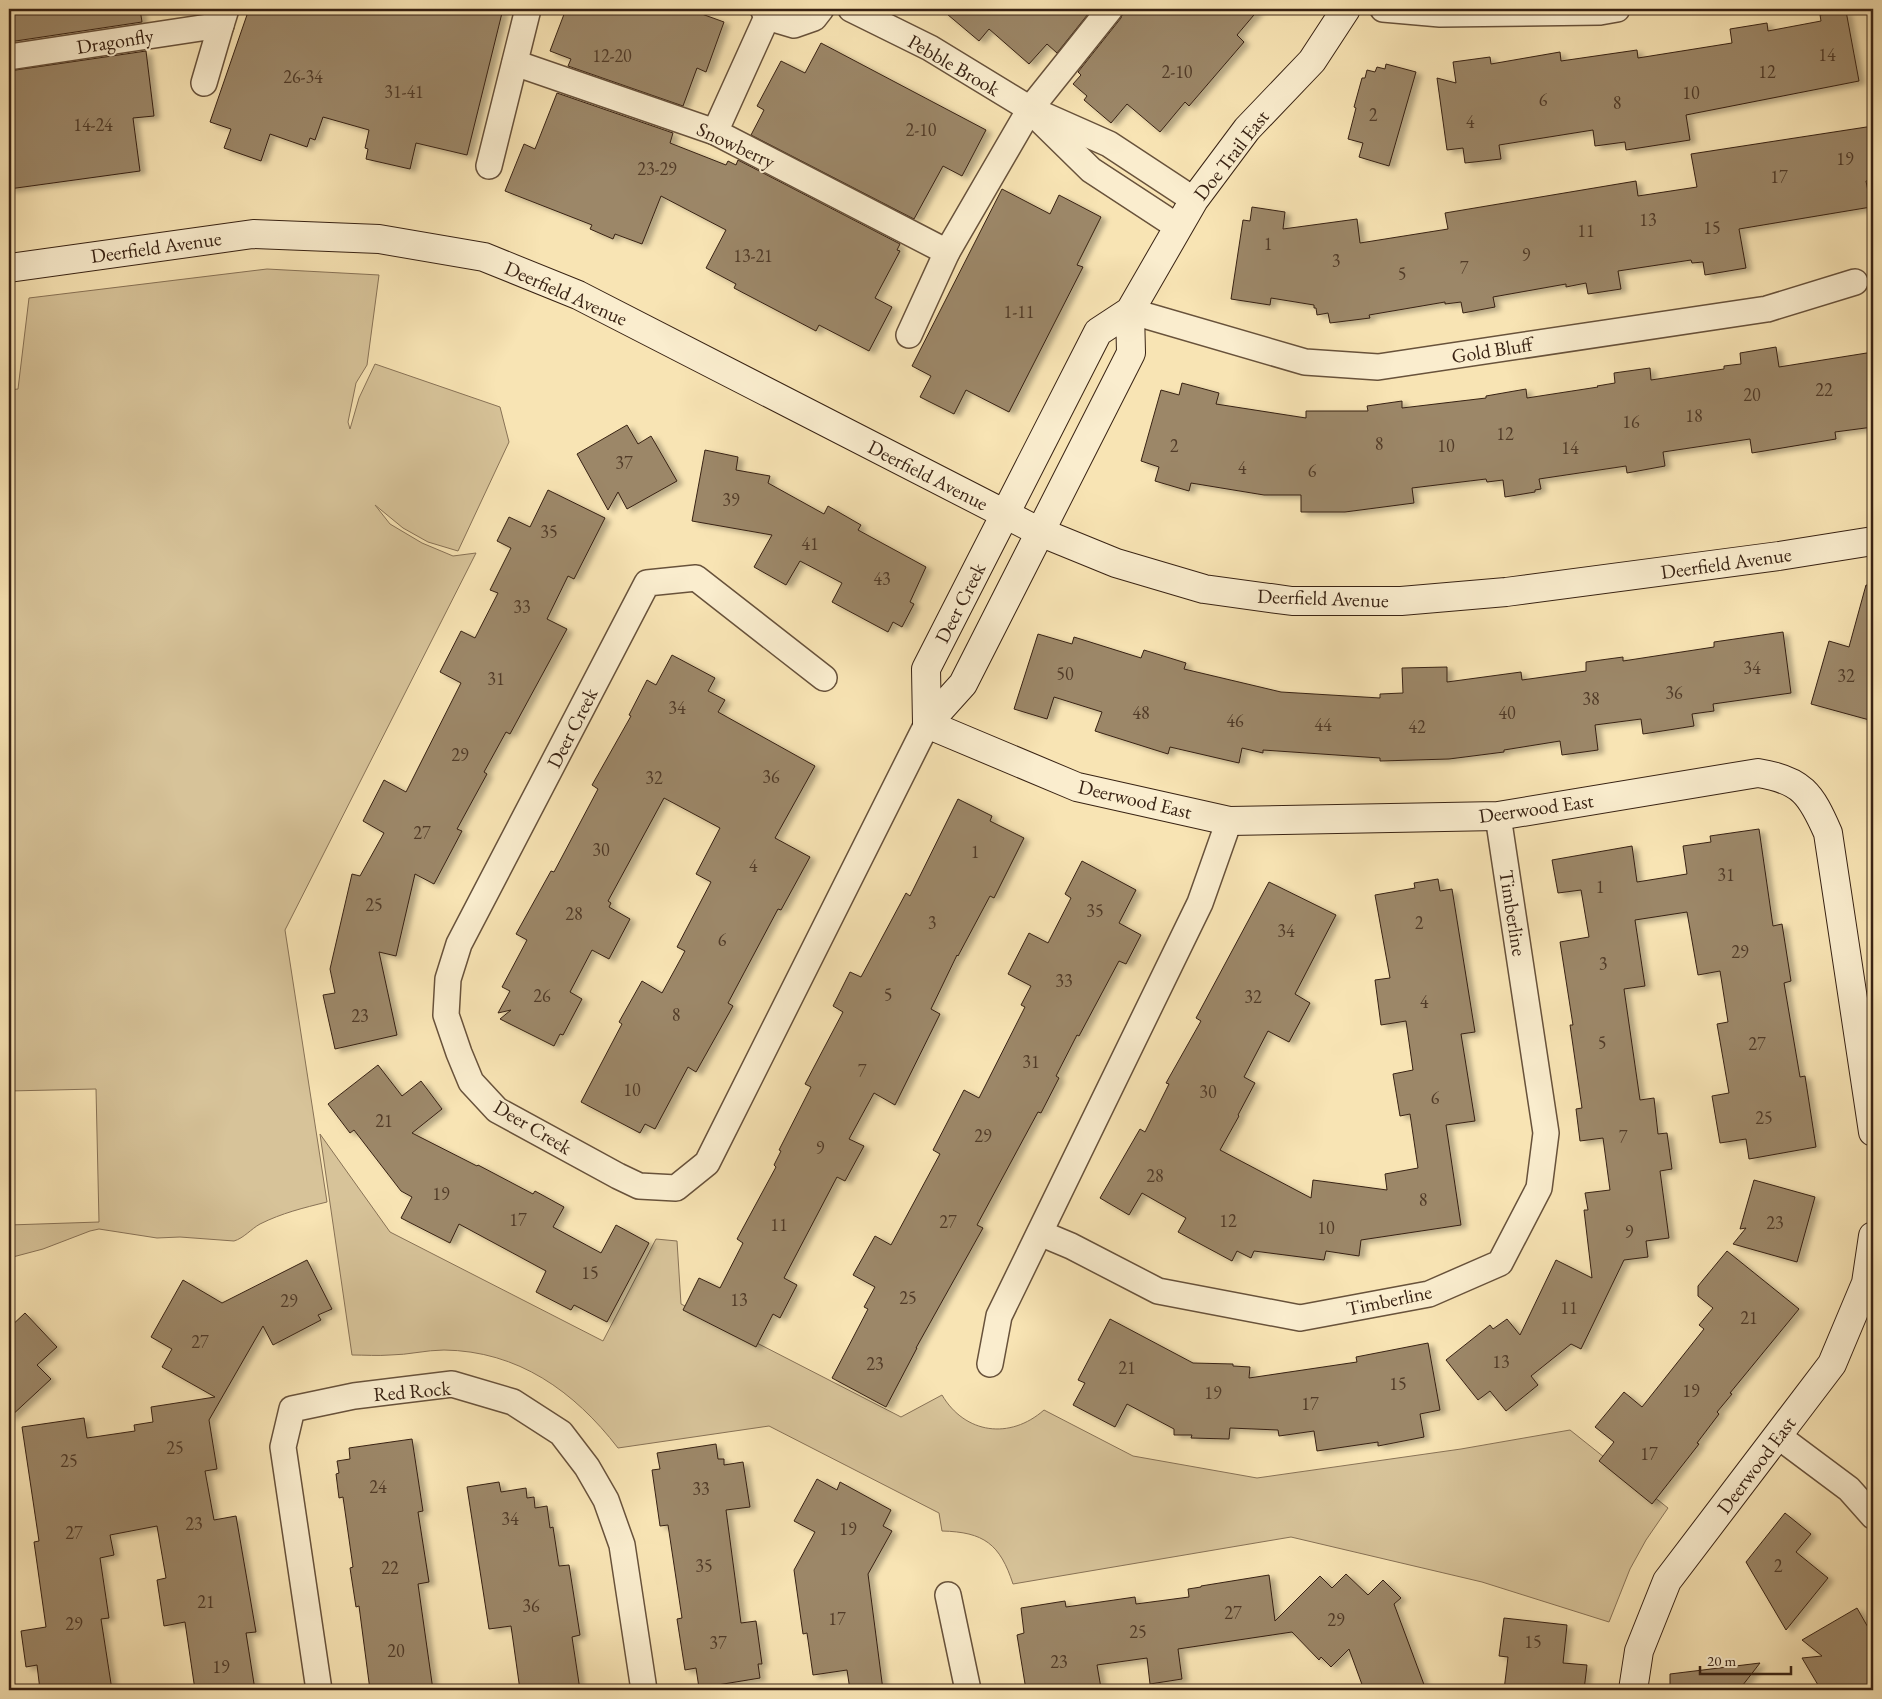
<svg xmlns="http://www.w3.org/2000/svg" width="1882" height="1699" viewBox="0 0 1882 1699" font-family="'EB Garamond',serif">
	<defs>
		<filter id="shadow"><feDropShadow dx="5.5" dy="3" stdDeviation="2.5" flood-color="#0004"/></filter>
	</defs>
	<rect width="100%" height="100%" fill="#f8e4b4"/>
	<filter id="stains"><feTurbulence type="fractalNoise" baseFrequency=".004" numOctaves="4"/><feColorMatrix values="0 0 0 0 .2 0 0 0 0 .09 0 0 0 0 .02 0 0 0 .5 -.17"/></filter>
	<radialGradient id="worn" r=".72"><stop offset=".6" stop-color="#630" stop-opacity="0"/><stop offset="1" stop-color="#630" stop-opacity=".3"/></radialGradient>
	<g fill="#d7c399" stroke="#887256">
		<path d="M267,269L379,275L367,365L356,383L348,422L350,429L359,398L375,364L500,407L509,442L458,551L428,542L403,528L375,505L390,524L422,543L453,556L476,553L285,930L327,1202C303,1208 282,1213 260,1224C251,1229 244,1238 234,1241L180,1237L157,1238L99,1229L90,1231L43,1249L9,1258V1225L99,1222L96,1089L9,1091V390L18,389L29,298Z"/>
		<path d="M320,1134L390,1232L603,1341L656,1239L677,1241L681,1304L901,1417L942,1395C965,1434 1010,1440 1044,1410L1133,1456L1257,1478L1461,1449L1570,1430L1668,1508L1646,1540L1630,1569L1609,1622L1482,1582L1291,1537L1013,1584C1000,1544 984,1532 942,1531L939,1513L769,1426L618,1448C574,1391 518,1351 444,1350C426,1350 408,1355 390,1355C378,1356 365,1355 352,1355Z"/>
	</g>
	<g fill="#9c8767" stroke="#382213" filter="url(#shadow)">
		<polygon points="9,9 140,9 142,22 9,42"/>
		<polygon points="249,9 503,9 467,155 416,143 410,169 366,159 368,149 365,148 369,130 323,117 315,140 310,138 307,147 270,134 261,161 224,148 231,129 210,122"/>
		<polygon points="566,9 688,9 724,22 706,72 697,68 683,106 568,66 571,59 550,51"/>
		<polygon points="941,9 1092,9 1057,53 1047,44 1029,64 989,29 979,41"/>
		<polygon points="1124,9 1259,9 1237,35 1244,42 1189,106 1185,102 1160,132 1127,104 1111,123 1084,100 1087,96 1073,84 1081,75 1078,72 1121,18"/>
		<polygon points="1846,11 1859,81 1686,115 1690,140 1626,150 1625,142 1595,146 1593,130 1499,145 1501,159 1465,163 1463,148 1447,150 1437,78 1456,83 1453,62 1490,57 1491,64 1560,52 1561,61 1637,50 1638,58 1732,43 1730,29 1767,23 1768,31 1821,21 1820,15"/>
		<polygon points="821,43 986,130 962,176 943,166 914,219 751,135 764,110 757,106 781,61 805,73"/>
		<polygon points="146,51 154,116 133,118 140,171 9,189 9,71"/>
		<polygon points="1386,64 1416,72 1389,166 1359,157 1363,143 1348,139 1356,108 1354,107 1362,78 1365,78 1367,70 1375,72 1377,67 1385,69"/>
		<polygon points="557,93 673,133 670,143 726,165 728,161 736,165 738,160 900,244 897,250 900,251 875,298 892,307 869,351 819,325 816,331 734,288 736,284 706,268 726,230 661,196 642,244 615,234 613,239 590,229 592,225 505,191 524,144 535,149"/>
		<polygon points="1873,126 1873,180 1866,181 1871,207 1739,229 1746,268 1705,275 1703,262 1692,263 1691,260 1618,271 1621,289 1588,294 1586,283 1566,287 1566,284 1493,297 1495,307 1463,313 1461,302 1445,304 1445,302 1369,315 1370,318 1330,323 1328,313 1317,315 1316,308 1314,308 1314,305 1271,298 1270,305 1231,299 1243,220 1250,221 1252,207 1285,212 1283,229 1357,219 1360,243 1448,229 1445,213 1636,181 1638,196 1697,187 1691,154"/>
		<polygon points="1002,189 1050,214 1059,195 1101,217 1077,265 1083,267 1009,412 966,390 954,414 920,397 931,376 912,366"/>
		<polygon points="1776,347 1779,367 1873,352 1873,427 1835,432 1836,439 1752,453 1750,439 1663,452 1665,466 1627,473 1626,466 1539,479 1541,489 1535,490 1535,492 1505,497 1503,480 1487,482 1486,479 1412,488 1414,503 1345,512 1301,512 1301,495 1264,495 1191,483 1189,491 1155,481 1159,467 1141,461 1161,390 1179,395 1182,383 1219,393 1216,404 1306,418 1306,411 1368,411 1367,406 1402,401 1402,408 1486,398 1486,396 1526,389 1527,398 1598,387 1597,386 1615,383 1614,373 1650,368 1651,380 1724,369 1724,366 1741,364 1740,353"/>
		<polygon points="627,425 638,444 651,436 677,481 627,509 618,492 608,510 577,454"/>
		<polygon points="705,450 738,457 736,470 770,476 768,483 824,514 828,506 861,525 858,530 926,567 910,602 914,604 902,627 893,622 888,632 832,602 842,583 800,561 786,585 754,567 772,535 692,521"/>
		<polygon points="548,490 605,518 574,579 568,576 547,619 567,629 510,734 506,732 484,772 487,774 457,829 462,831 434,884 415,874 396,956 379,952 397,1035 335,1049 323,995 335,993 330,969 352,874 360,876 384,833 363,821 384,780 406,792 461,683 440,672 461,631 475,638 498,593 490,590 511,548 497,541 509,517 530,527"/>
		<polygon points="1866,585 1873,586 1873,721 1811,704 1829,641 1849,647"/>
		<polygon points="1783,632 1791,693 1713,704 1714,711 1692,714 1694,726 1643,734 1641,719 1595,725 1598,750 1562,755 1560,741 1504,750 1504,752 1449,759 1380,761 1380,758 1263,750 1263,753 1242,748 1239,763 1170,747 1168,754 1095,731 1102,712 1054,697 1047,719 1014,709 1038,634 1072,644 1074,637 1141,658 1144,650 1186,663 1184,669 1281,692 1380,698 1380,694 1403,693 1402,668 1447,667 1447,682 1521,672 1522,680 1586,671 1586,662 1623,657 1623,661 1714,647 1714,642"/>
		<polygon points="672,655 715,678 708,691 725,700 718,712 815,766 775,838 810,857 781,910 778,909 728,1003 733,1006 696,1072 688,1067 655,1129 645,1124 640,1133 581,1102 622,1024 619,1022 642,981 662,993 685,951 677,947 711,882 696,874 720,828 664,798 608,901 611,903 609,907 630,919 609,959 592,950 570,992 582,999 563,1035 560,1034 554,1046 500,1019 511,1010 498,1013 510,991 502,987 527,940 516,934 551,871 554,872 598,789 592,785 631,716 629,715 647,680 656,685"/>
		<polygon points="958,799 992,816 990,821 1024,838 994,898 990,896 958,956 957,955 931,1009 940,1014 895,1105 874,1093 849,1139 864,1146 845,1181 837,1177 784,1278 797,1285 780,1318 773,1314 756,1347 683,1310 699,1278 720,1288 743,1243 737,1239 776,1167 774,1165 781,1151 779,1150 811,1087 805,1084 843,1012 833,1006 850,972 861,977 906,893 910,896"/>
		<polygon points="1759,829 1773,926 1782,924 1791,981 1784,983 1800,1077 1805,1076 1816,1147 1749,1159 1746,1139 1720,1143 1712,1096 1729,1093 1717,1024 1728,1022 1720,971 1698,975 1687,912 1635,920 1645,986 1624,989 1640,1100 1654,1098 1658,1134 1667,1133 1672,1169 1660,1171 1669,1238 1646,1241 1648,1257 1624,1260 1581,1349 1571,1344 1531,1376 1538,1385 1506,1411 1490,1391 1478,1400 1446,1360 1490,1325 1493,1329 1507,1319 1520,1335 1556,1260 1592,1278 1584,1210 1588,1210 1585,1193 1610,1190 1603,1138 1580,1141 1576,1109 1582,1108 1570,1025 1573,1025 1560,942 1589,937 1581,890 1558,893 1552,860 1632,846 1637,882 1687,874 1683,846 1711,842 1710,836"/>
		<polygon points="1082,861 1136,890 1119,923 1141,935 1126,964 1119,961 1079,1036 1077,1035 1056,1076 1059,1078 1041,1113 1038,1112 977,1225 983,1228 916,1348 917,1348 886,1407 832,1378 868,1309 864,1307 875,1287 853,1275 875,1236 891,1245 940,1154 933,1150 964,1090 979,1098 1025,1007 1021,1005 1031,986 1008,974 1029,933 1048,943 1071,898 1065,894"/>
		<polygon points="1438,879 1440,891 1452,889 1475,1032 1461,1034 1475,1121 1446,1125 1461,1225 1361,1240 1359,1256 1326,1251 1324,1260 1254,1251 1251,1258 1237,1251 1232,1261 1178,1232 1186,1218 1142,1193 1129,1215 1100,1198 1140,1129 1145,1132 1169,1084 1166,1083 1201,1021 1196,1018 1269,882 1336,915 1295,994 1310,1003 1289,1042 1268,1031 1244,1077 1255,1083 1238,1115 1239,1116 1220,1150 1311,1198 1313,1180 1387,1190 1385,1174 1418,1168 1410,1114 1400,1116 1393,1074 1413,1070 1406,1021 1381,1025 1375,980 1390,978 1375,895 1415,888 1414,883"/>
		<polygon points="378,1065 402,1096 421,1081 442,1109 412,1133 477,1166 478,1165 533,1194 535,1191 564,1207 553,1227 601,1253 616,1225 649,1243 607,1322 574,1305 571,1310 536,1292 546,1271 459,1224 450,1243 401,1218 412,1197 401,1191 354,1130 350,1133 328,1104"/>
		<polygon points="1754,1180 1815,1197 1797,1262 1733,1244 1746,1228 1740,1229"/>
		<polygon points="1727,1251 1799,1309 1730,1393 1732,1394 1717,1412 1719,1414 1697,1443 1699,1444 1652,1504 1599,1461 1614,1442 1595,1427 1624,1392 1642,1407 1704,1329 1699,1325 1713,1308 1698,1296 1698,1286"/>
		<polygon points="307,1260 332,1309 318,1315 321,1320 273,1345 263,1326 209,1420 217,1469 205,1471 214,1520 236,1516 256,1632 246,1633 255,1690 195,1690 185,1622 164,1626 157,1580 166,1578 157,1526 110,1535 114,1555 100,1558 109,1618 101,1619 112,1690 40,1690 37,1665 26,1667 21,1631 46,1627 34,1542 39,1541 22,1427 84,1418 87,1438 135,1431 134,1425 153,1422 151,1407 215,1397 162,1367 172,1349 151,1337 183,1280 222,1303"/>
		<polygon points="25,1313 57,1347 37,1365 51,1379 9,1418 9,1328"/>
		<polygon points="1110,1319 1193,1363 1233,1364 1233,1366 1250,1367 1249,1378 1357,1362 1356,1357 1428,1343 1440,1410 1420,1414 1424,1437 1378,1446 1378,1442 1317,1451 1314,1431 1279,1436 1278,1430 1230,1428 1229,1439 1191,1438 1192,1435 1174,1435 1174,1429 1127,1404 1115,1427 1073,1405 1085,1383 1078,1380"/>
		<polygon points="412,1439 423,1511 418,1512 429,1582 418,1584 433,1690 370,1690 359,1606 356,1607 350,1568 353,1567 343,1497 339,1498 336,1474 339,1473 337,1461 350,1459 349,1448"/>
		<polygon points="716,1444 718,1459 724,1459 724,1465 743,1462 750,1507 726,1510 741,1623 756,1621 762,1664 758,1664 760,1678 699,1688 696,1668 685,1670 677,1619 682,1618 668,1525 660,1526 652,1470 660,1469 657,1453"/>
		<polygon points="817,1479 837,1490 840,1482 891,1510 883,1526 892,1531 868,1574 883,1690 850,1690 847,1670 813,1675 807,1633 803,1634 794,1570 815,1532 794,1521"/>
		<polygon points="499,1482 501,1492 526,1488 527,1498 534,1497 535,1508 547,1506 550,1528 553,1527 559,1566 569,1565 580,1635 572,1637 580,1690 520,1690 511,1626 489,1629 467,1487"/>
		<polygon points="1785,1513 1811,1534 1796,1552 1828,1578 1786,1630 1746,1562"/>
		<polygon points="1346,1574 1368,1595 1383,1580 1401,1598 1394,1604 1426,1690 1364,1690 1349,1649 1331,1667 1321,1657 1319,1660 1292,1632 1178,1649 1182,1679 1150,1684 1147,1658 1097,1665 1101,1688 1084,1690 1026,1690 1017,1635 1024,1633 1021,1608 1065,1601 1066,1607 1135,1597 1136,1604 1189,1597 1188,1589 1201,1587 1201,1586 1269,1575 1275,1621 1320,1576 1332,1588"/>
		<polygon points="1857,1608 1873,1636 1873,1681 1858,1690 1821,1690 1802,1658 1822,1656 1802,1640"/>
		<polygon points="1504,1618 1567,1625 1563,1663 1587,1665 1584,1690 1504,1690 1508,1657 1499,1656"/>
		<polygon points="1760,1663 1739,1690 1670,1690 1670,1674"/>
	</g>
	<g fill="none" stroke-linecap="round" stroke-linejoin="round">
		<defs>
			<g id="street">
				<polyline points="763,9 767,17 794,25 814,18 821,9"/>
				<polyline points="851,9 930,48 1030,109 1109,144 1194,200"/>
				<polyline points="1383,9 1440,14 1600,12 1617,9"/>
				<polyline points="9,57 221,25 226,9"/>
				<polyline points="515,63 715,132 947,252"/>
				<polyline points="204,83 221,25"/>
				<polyline points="1040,120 1091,170 1178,227"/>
				<polyline points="715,132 767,17"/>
				<polyline points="489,166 528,9"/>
				<polyline points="1130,311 1305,362 1378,367 1767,309 1855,282"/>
				<polyline points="909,335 947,252 1030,109 1110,9"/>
				<polyline points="824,678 696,578 647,583 459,944 448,979 446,1015 459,1053 471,1082 497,1110 618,1176 639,1186 676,1188 707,1163 927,724"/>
				<polyline points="1040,1233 1071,1246 1158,1291 1300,1318 1429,1294 1500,1263 1539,1188 1546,1133 1498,816"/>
				<polyline points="990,1364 999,1316 1200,903 1229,821"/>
				<polyline points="1778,1436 1849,1489 1873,1516"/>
				<polyline points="948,1595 968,1690"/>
				<polyline points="319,1690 283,1447 292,1409 354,1396 452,1384 513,1402 561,1433 587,1467 606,1500 622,1545 644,1690"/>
			</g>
			<g id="secondary">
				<polyline points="9,268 253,234 379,239 484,257 578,295 1040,532 1116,563 1204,589 1292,601 1401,601 1506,592 1779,556 1873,541"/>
				<path d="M927,724L1077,787L1229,821L1498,816L1758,773C1802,780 1811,794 1828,833L1873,1132"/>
				<polyline points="927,724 926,669 1098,332 1130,311 1194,200 1247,129 1312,61 1346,9"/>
				<polyline points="927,724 963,684 1131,353 1130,311"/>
				<polyline points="1633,1690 1639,1651 1667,1581 1832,1364 1866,1283 1873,1236"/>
			</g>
		</defs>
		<use href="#street" stroke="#68523b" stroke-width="28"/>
		<use href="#secondary" stroke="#382213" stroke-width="30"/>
		<use href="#street" stroke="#faedce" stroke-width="25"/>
		<use href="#secondary" stroke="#faedce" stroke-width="28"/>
	</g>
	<g text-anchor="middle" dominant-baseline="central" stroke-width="4" stroke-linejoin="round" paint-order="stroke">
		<g font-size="18" fill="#513b28">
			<text x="1827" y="54">14</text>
			<text x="612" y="55">12-20</text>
			<text x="1177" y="71">2-10</text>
			<text x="1767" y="71">12</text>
			<text x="303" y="76">26-34</text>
			<text x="404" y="91">31-41</text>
			<text x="1691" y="92">10</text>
			<text x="1543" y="99">6</text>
			<text x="1617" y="102">8</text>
			<text x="1373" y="114">2</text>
			<text x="1470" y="121">4</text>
			<text x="93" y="124">14-24</text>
			<text x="921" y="129">2-10</text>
			<text x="1845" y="158">19</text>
			<text x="657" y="168">23-29</text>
			<text x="1779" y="176">17</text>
			<text x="1648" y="219">13</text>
			<text x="1712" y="227">15</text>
			<text x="1586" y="230">11</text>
			<text x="1268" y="243">1</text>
			<text x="1526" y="254">9</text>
			<text x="753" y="255">13-21</text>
			<text x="1336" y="260">3</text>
			<text x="1464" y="267">7</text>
			<text x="1402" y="273">5</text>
			<text x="1019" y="311">1-11</text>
			<text x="1824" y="389">22</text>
			<text x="1752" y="394">20</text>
			<text x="1694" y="415">18</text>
			<text x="1631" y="421">16</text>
			<text x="1505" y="433">12</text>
			<text x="1379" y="443">8</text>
			<text x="1174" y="445">2</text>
			<text x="1446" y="445">10</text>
			<text x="1570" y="447">14</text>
			<text x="624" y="462">37</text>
			<text x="1242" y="467">4</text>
			<text x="1312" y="470">6</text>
			<text x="731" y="499">39</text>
			<text x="549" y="531">35</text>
			<text x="810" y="543">41</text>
			<text x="882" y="578">43</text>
			<text x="522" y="606">33</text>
			<text x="1752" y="667">34</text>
			<text x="1065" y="673">50</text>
			<text x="1846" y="675">32</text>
			<text x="496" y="678">31</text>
			<text x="1674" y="692">36</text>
			<text x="1591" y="698">38</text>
			<text x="677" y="707">34</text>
			<text x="1141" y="712">48</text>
			<text x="1507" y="712">40</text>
			<text x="1235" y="720">46</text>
			<text x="1323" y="724">44</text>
			<text x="1417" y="726">42</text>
			<text x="460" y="754">29</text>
			<text x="771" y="776">36</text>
			<text x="654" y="777">32</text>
			<text x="422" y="832">27</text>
			<text x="601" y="849">30</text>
			<text x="975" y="851">1</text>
			<text x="753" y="865">4</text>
			<text x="1726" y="874">31</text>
			<text x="1600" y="886">1</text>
			<text x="374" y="904">25</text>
			<text x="1095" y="910">35</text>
			<text x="574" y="913">28</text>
			<text x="932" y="922">3</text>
			<text x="1419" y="922">2</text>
			<text x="1286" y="930">34</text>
			<text x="722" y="939">6</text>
			<text x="1740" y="951">29</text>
			<text x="1603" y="963">3</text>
			<text x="1064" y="980">33</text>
			<text x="888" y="994">5</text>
			<text x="542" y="995">26</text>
			<text x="1253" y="996">32</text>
			<text x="1424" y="1001">4</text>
			<text x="676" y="1014">8</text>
			<text x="360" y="1015">23</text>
			<text x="1602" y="1042">5</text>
			<text x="1757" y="1043">27</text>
			<text x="1031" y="1061">31</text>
			<text x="862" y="1070">7</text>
			<text x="632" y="1089">10</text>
			<text x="1208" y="1091">30</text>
			<text x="1435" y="1097">6</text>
			<text x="1764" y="1117">25</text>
			<text x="384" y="1120">21</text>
			<text x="983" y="1135">29</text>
			<text x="1623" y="1136">7</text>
			<text x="820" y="1147">9</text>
			<text x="1155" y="1175">28</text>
			<text x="441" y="1193">19</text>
			<text x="1423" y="1199">8</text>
			<text x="518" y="1219">17</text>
			<text x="1228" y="1220">12</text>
			<text x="948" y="1221">27</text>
			<text x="1775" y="1222">23</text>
			<text x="779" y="1224">11</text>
			<text x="1326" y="1227">10</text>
			<text x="1629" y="1231">9</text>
			<text x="590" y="1272">15</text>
			<text x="908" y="1297">25</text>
			<text x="739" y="1299">13</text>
			<text x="289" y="1300">29</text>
			<text x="1569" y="1307">11</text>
			<text x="1749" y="1317">21</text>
			<text x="200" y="1341">27</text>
			<text x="1501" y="1361">13</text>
			<text x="875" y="1363">23</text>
			<text x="1127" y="1367">21</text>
			<text x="1398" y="1383">15</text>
			<text x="1691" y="1390">19</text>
			<text x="1213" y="1392">19</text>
			<text x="1310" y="1403">17</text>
			<text x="175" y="1447">25</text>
			<text x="1649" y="1453">17</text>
			<text x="69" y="1460">25</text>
			<text x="378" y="1486">24</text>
			<text x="701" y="1488">33</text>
			<text x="510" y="1518">34</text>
			<text x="194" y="1523">23</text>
			<text x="848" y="1528">19</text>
			<text x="74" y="1532">27</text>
			<text x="704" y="1565">35</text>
			<text x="1778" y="1565">2</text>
			<text x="390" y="1567">22</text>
			<text x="206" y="1601">21</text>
			<text x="531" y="1605">36</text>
			<text x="1233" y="1612">27</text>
			<text x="837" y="1618">17</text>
			<text x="1336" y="1619">29</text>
			<text x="74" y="1623">29</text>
			<text x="1138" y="1631">25</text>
			<text x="1533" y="1641">15</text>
			<text x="718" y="1642">37</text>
			<text x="396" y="1650">20</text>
			<text x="1059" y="1661">23</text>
			<text x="221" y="1666">19</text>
		</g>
		<g font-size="20" fill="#382213" stroke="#faedce">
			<text transform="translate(115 41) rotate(-9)">Dragonfly</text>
			<text transform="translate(954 65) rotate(30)">Pebble Brook</text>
			<text transform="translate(736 145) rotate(25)">Snowberry</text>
			<text transform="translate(1231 155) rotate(-52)">Doe Trail East</text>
			<text transform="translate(156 247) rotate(-8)">Deerfield Avenue</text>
			<text transform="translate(566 293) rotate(24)">Deerfield Avenue</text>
			<text transform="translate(1492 350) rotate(-9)">Gold Bluff</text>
			<text transform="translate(928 475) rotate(27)">Deerfield Avenue</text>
			<text transform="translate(1726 563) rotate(-8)">Deerfield Avenue</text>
			<text transform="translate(1323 598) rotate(2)">Deerfield Avenue</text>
			<text transform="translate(960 603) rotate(-63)">Deer Creek</text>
			<text transform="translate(572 728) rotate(-63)">Deer Creek</text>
			<text transform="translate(1135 799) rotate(13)">Deerwood East</text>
			<text transform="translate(1536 808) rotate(-8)">Deerwood East</text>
			<text transform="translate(1513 913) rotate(81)">Timberline</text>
			<text transform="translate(533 1127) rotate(31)">Deer Creek</text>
			<text transform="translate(1389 1300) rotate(-12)">Timberline</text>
			<text transform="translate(412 1391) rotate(-5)">Red Rock</text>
			<text transform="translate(1756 1465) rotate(-53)">Deerwood East</text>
		</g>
	</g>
	<rect width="1882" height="1699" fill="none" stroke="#f8e4b4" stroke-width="30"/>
	<rect x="10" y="10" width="1862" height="1679" fill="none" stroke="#382213" stroke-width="2.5"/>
	<rect x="15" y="15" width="1852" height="1669" fill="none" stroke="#382213"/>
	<path d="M1700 1666v8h91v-8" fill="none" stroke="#382213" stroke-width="2.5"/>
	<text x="1707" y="1666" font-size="15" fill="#382213" stroke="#faedce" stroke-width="4" paint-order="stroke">20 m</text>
	<rect width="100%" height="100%" filter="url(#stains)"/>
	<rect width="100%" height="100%" fill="url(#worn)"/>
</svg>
